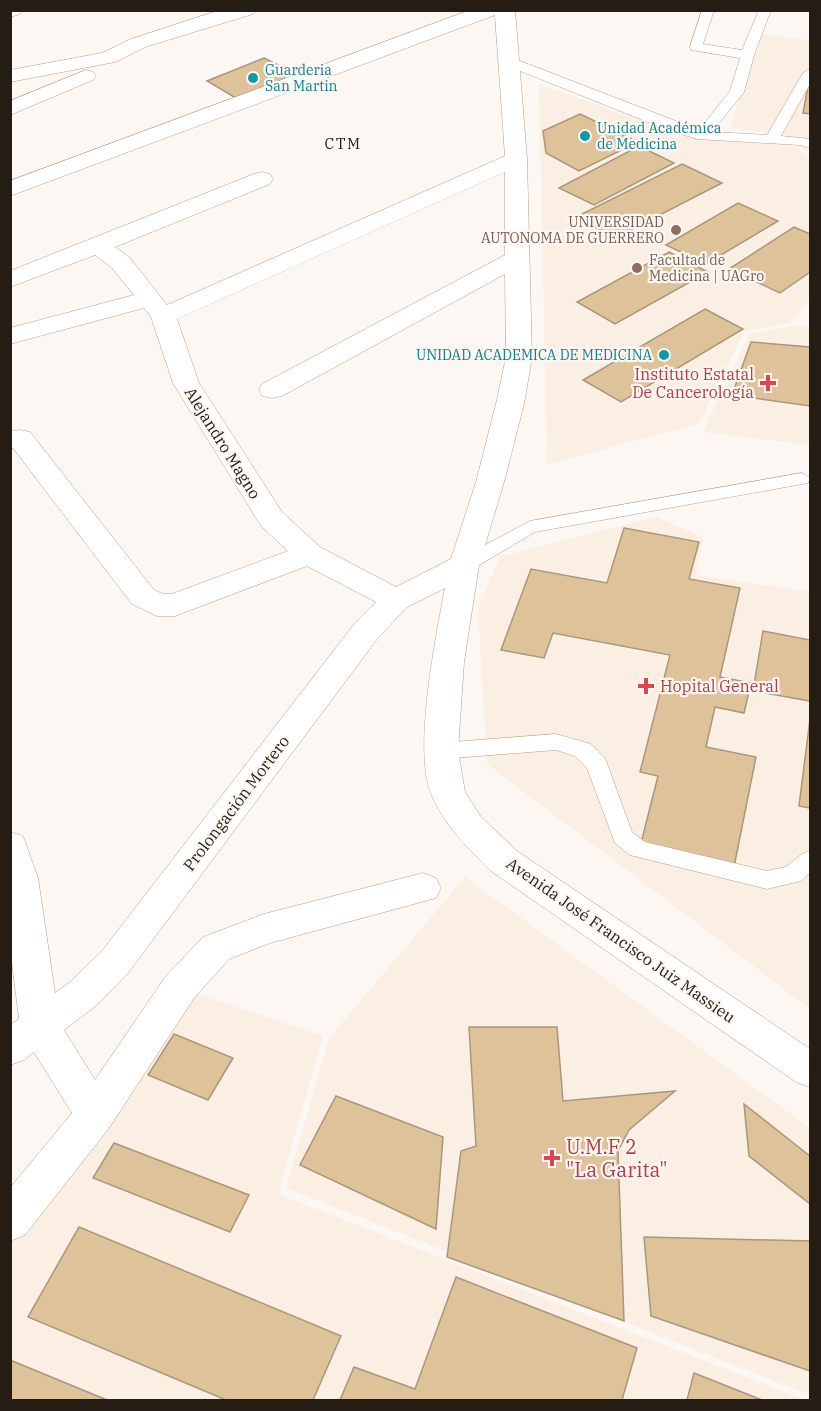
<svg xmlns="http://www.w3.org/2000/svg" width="821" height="1411" viewBox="0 0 821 1411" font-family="'IBM Plex Serif',serif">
	<rect width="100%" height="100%" fill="#fcf7f2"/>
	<g fill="#fbefe3">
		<polygon points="760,34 810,40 810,155 784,135 730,128"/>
		<polygon points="539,85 685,135 797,147 810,160 810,300 789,323 744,331 699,424 547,464"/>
		<polygon points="798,325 810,327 810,445 703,432 749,334"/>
		<polygon points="656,517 703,537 696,575 810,592 810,1009 487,764 478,608 500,557"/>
		<polygon points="465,877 810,1128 810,1395 286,1188 329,1038"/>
		<polygon points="197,994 323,1036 278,1194 804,1400 11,1400 10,1230"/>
	</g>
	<g fill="#dec299" stroke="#a9977d" stroke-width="1.5">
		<polygon points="264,58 298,75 239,100 207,81"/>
		<polygon points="810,75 810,114 803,113"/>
		<polygon points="580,114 638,142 579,171 546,153 543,131"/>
		<polygon points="639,146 674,163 594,205 559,188"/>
		<polygon points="682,164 722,183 615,238 576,217"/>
		<polygon points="738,203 778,221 706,264 666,245"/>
		<polygon points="794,227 810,234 810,272 780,293 729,269"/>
		<polygon points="669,252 708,272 615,324 577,302"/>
		<polygon points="705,309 743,329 621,402 583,380"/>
		<polygon points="751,342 810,347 810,406 732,395"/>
		<polygon points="624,528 699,542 689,579 740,588 720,677 751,683 744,713 715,707 706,747 756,757 734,867 640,847 658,776 640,772 670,655 553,633 544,658 501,650 531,569 607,583"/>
		<polygon points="763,631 810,640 810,701 753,691"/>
		<polygon points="810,719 810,808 799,806"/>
		<polygon points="469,1027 557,1027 563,1101 675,1091 629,1130 618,1151 624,1321 447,1257 461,1151 476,1146"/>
		<polygon points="174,1034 233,1058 208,1100 148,1075"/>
		<polygon points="336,1096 443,1137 436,1229 300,1165"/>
		<polygon points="744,1104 810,1156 810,1204 749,1156"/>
		<polygon points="114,1143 249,1195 230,1232 93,1178"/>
		<polygon points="79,1227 341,1336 313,1400 226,1400 28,1317"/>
		<polygon points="644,1237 810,1241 810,1371 651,1316"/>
		<polygon points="456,1277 637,1348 622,1400 340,1400 354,1367 415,1389"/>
		<polygon points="10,1360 107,1400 10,1400"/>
		<polygon points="694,1373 762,1400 687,1400"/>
	</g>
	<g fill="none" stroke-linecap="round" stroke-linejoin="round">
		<defs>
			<g id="lane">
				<polygon points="702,10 714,10 703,44 742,50 759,10 771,10 754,55 744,92 712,132 767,135 803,73 810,69 810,84 781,136 810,139 810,148 800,145 697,139 663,128 505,65 503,62 505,59 515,59 699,130 730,91 740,58 691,50 690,47"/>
				<polygon points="802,473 810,478 808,483 535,532 471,570 464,571 457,570 454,565 457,560 530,521"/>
				<polygon points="556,734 591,744 605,758 632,832 645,842 767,871 786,867 802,854 810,851 810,873 801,881 767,889 630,855 615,843 587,768 575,756 556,750 441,759 433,757 430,751 433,745 441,743"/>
			</g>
			<g id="street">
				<polygon points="10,10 23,10 20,14 10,17"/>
				<polygon points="220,10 256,10 253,14 145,47 115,62 10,82 10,70 102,53 131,39"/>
				<path d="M470,10H515L527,159L532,357L524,404L504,482L479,565L464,662L458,751L465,792L481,817L517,851L810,1049V1087L796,1082L491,871C468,848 445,826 432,796C412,753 436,636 445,588L407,607L377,639L128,973L97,1005L64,1030L95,1080L166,976L203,937L264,914L423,873L436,878L441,888L436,898L270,943L229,959L194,998L109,1128L25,1235L10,1241V1188L72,1113L34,1052L24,1060L10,1065V1025L19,1019L10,947V832L23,836L38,878L55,993L69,983L102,951L355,623L376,602L307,566L175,616H157L132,604L13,448H10V431L20,430L30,432L154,590L163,594H172L288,551L261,526L173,383L151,317L144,308L10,344V328L134,295L112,268L95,255L10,287V271L254,174L262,172L270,174L273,179L270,184L115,247L130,258L167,305L505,156L495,15L10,196V181ZM505,172V255L262,384L259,390L262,396L272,398L282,396L505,274L506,357L496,404L476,482L451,559L396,587L320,547L282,512L199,383L177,319Z"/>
				<polygon points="86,70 93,72 96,76 93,80 10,115 10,101"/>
			</g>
		</defs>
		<use href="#lane" stroke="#b69e89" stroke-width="1"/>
		<use href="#street" stroke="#b69e89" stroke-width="1"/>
		<use href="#lane" fill="#fff" fill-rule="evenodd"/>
		<use href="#street" fill="#fff" fill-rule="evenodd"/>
	</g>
	<g fill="#0f9aa8" stroke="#fcf7f2" stroke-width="2">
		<circle cx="253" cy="78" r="6"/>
		<circle cx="585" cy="136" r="6"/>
		<circle cx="664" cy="355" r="6"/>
	</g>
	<g fill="#8d6e63" stroke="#fcf7f2" stroke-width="2">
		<circle cx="676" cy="230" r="6"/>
		<circle cx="637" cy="268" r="6"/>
	</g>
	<g fill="#e0444e" stroke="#fcf7f2" stroke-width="2">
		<path d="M765 374h6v6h6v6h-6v6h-6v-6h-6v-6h6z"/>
		<path d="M643 677h6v6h6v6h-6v6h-6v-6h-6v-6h6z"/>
		<path d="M549 1149h6v6h6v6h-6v6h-6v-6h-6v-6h6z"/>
	</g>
	<g text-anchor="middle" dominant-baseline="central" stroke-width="4.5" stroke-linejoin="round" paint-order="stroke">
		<g font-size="14" fill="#0d838f" stroke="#fcf7f2" text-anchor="start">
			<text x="265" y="70">Guarderia<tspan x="265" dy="16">San Martin</tspan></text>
			<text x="597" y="128">Unidad Académica<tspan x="597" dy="16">de Medicina</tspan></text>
			<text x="652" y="355" text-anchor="end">UNIDAD ACADEMICA DE MEDICINA</text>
		</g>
		<g font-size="14" fill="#785e54" stroke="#fcf7f2" text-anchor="end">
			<text x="664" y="222">UNIVERSIDAD<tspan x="664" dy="16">AUTONOMA DE GUERRERO</tspan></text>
			<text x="649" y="260" text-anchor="start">Facultad de<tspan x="649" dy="16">Medicina | UAGro</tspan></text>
		</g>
		<g font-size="15" letter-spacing="1.5" fill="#251c14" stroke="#fcf7f2">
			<text x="343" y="143">CTM</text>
		</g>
		<g font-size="16" fill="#be3a42" stroke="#fcf7f2" text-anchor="end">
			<text x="754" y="374">Instituto Estatal<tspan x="754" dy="18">De Cancerología</tspan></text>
			<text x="660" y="686" text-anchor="start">Hopital General</text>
		</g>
		<g font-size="16" fill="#251c14" stroke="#fcf7f2">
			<text transform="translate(223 443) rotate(58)">Alejandro Magno</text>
			<text transform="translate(236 803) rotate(-53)">Prolongación Mortero</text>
			<text transform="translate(621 940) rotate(35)">Avenida José Francisco Juiz Massieu</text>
		</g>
		<g font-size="20" fill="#be3a42" stroke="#fcf7f2" text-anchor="start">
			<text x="566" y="1146">U.M.F 2<tspan x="566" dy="23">"La Garita"</tspan></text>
		</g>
	</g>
	<rect width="821" height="1411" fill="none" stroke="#251c14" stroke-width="24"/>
</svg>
